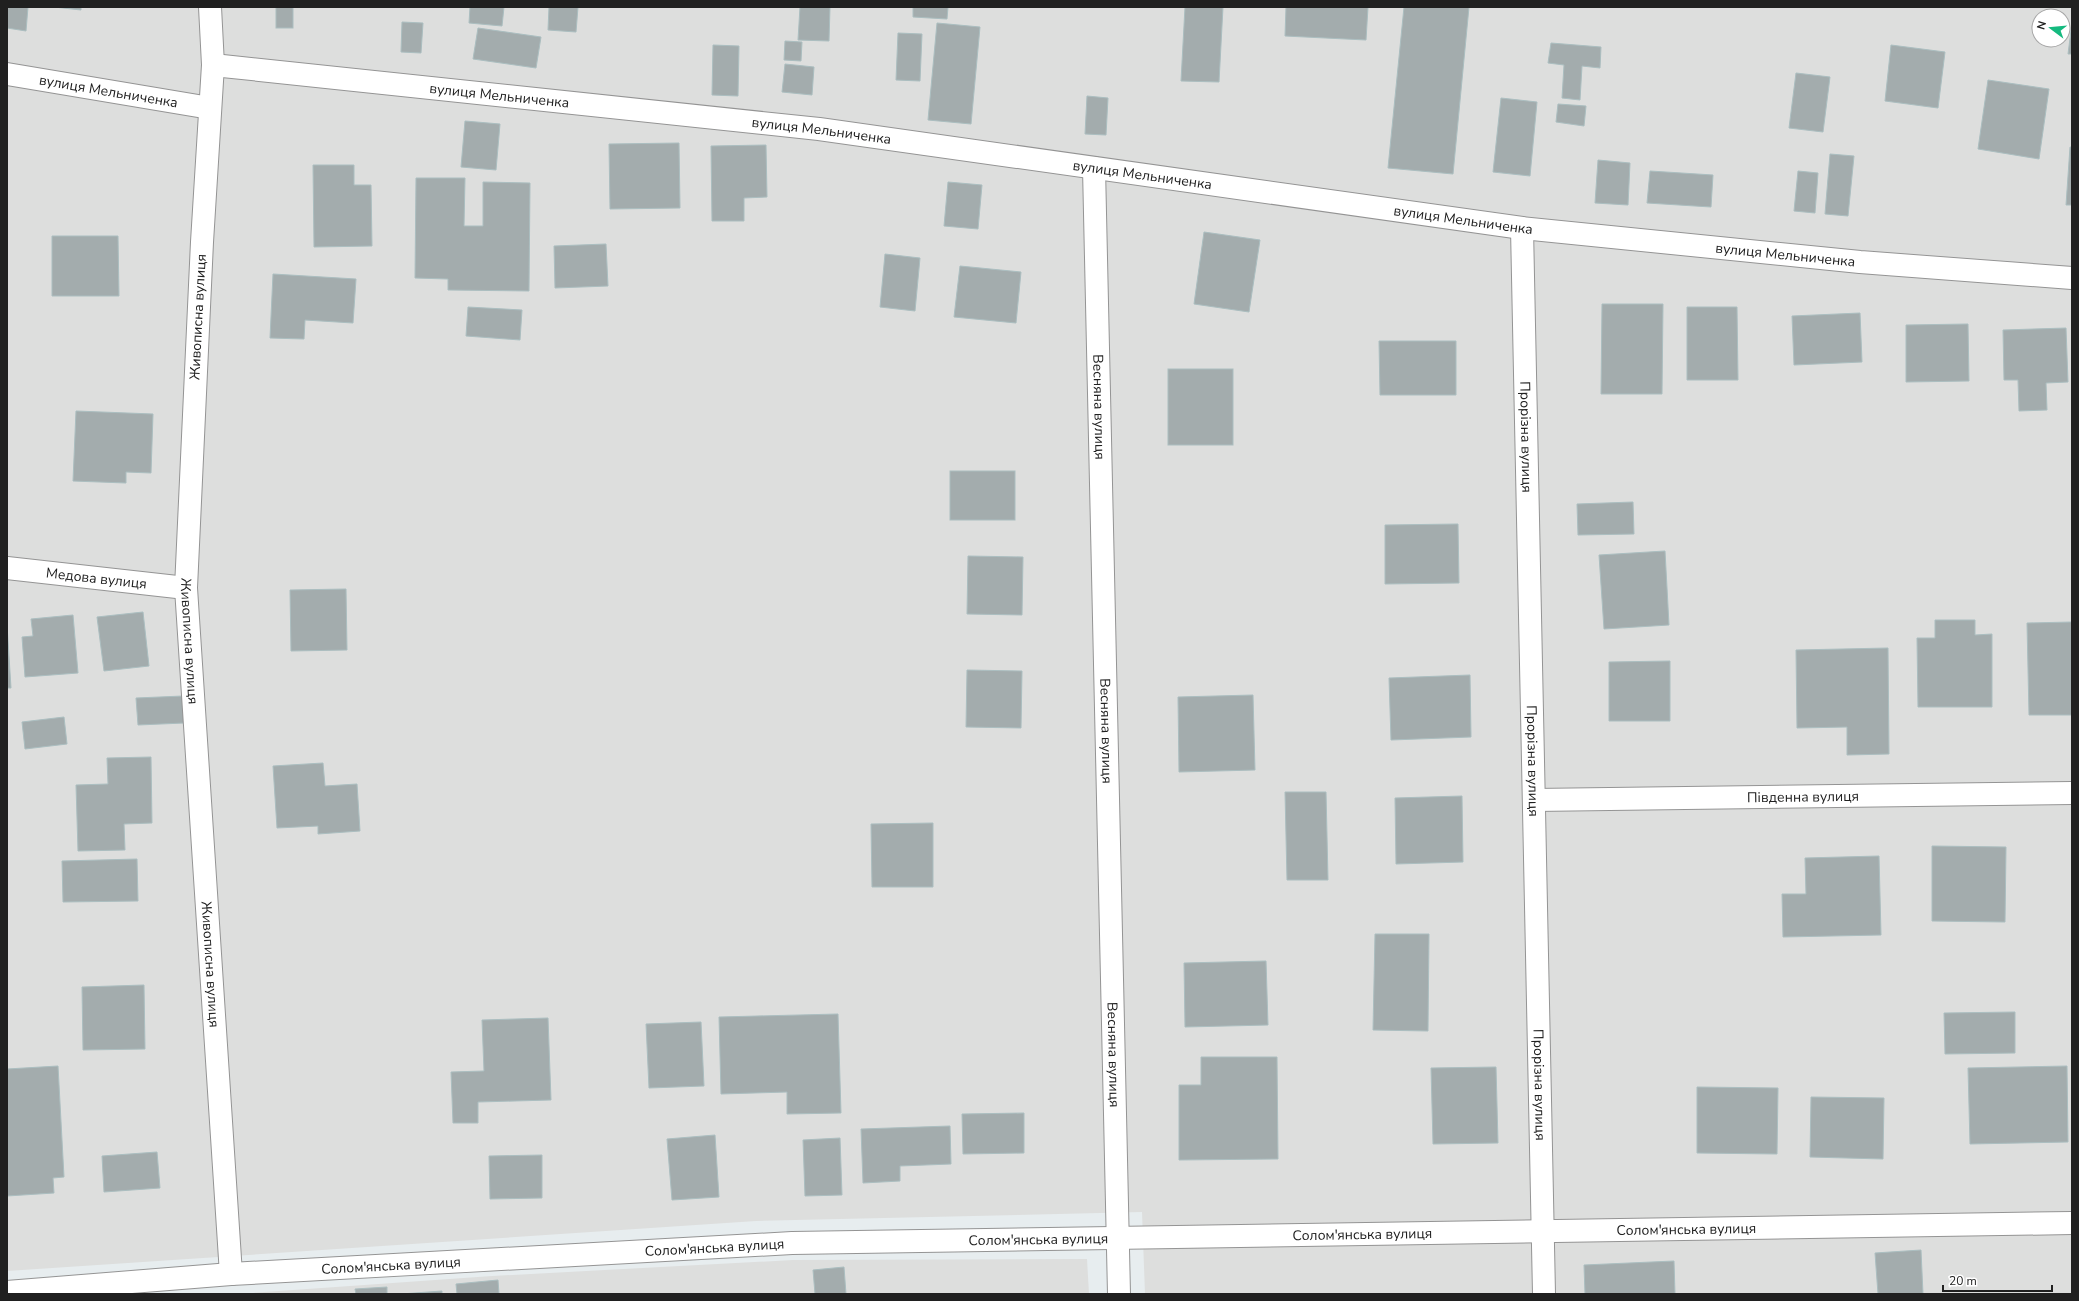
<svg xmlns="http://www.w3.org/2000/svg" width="2079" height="1301" viewBox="0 0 2079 1301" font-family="'Nunito Sans',sans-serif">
	<rect width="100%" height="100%" fill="#e7edef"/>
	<g fill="#dddedd" fill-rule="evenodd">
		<path d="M7,7H2072V1294H1145L1142,1212L756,1221L7,1271ZM2039,16H2063V40H2039Z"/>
		<polygon points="1087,1259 1089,1294 238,1294 492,1276 793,1260"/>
	</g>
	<g fill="#a3acad" stroke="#abbec0">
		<polygon points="7,7 28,7 26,31 7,28"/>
		<polygon points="54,7 81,7 81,10"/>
		<rect x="276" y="7" width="17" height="21"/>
		<polygon points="470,7 504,7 502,26 469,23"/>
		<polygon points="549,7 578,7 576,32 548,30"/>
		<polygon points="800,7 830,7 829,41 798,40"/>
		<polygon points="913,7 948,7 947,19 913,17"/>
		<polygon points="1185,7 1223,7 1219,82 1181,81"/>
		<polygon points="1286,7 1368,7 1366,40 1285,36"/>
		<polygon points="1404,7 1469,7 1453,174 1388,168"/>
		<polygon points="402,22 423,23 421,53 401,52"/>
		<polygon points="937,23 980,27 971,124 928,120"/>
		<polygon points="2072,23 2072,54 2068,54"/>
		<polygon points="478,28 541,37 536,68 473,59"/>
		<polygon points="898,33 922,34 920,81 896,80"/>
		<polygon points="785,41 802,42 801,61 784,60"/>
		<polygon points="1551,43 1601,47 1600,68 1582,66 1580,100 1562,98 1564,65 1548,63"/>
		<polygon points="713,45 739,46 738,96 712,95"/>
		<polygon points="1891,45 1945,52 1938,108 1885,101"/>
		<polygon points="785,64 814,67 812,95 782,92"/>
		<polygon points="1796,73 1830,77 1823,132 1789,128"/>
		<polygon points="1988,80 2049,89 2039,159 1978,149"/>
		<polygon points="1087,96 1108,98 1106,135 1085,134"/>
		<polygon points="1501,98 1537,102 1530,176 1493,172"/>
		<polygon points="1558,104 1586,106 1584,126 1556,122"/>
		<polygon points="465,121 500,124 496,170 461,167"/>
		<polygon points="679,143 680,208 610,209 609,144"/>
		<polygon points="766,145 767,197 744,198 744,221 712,221 711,146"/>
		<polygon points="2070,147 2072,147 2072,205 2066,205"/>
		<polygon points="1830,154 1854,156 1848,216 1825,214"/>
		<polygon points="1598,160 1630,163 1628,205 1595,203"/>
		<polygon points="313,165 354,165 354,185 371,185 372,246 314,247"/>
		<polygon points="1650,171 1713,175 1711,207 1647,203"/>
		<polygon points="1798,171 1818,173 1815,213 1794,211"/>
		<polygon points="416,178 465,178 464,226 483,226 483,182 530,183 529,291 448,290 448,279 415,278"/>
		<polygon points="948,182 982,185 978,229 944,226"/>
		<polygon points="1204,232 1260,240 1249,312 1194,304"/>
		<polygon points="52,236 118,236 119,296 52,296"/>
		<polygon points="606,244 608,286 555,288 554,246"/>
		<polygon points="885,254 920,258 915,311 880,307"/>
		<polygon points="960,266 1021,272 1016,323 954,317"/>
		<polygon points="273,274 356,279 353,323 305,320 304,339 270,338"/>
		<polygon points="1602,304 1663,304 1662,394 1601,394"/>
		<polygon points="468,307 522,310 520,340 466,336"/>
		<polygon points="1687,307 1737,307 1738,380 1687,380"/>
		<polygon points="1860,313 1862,362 1794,365 1792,316"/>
		<polygon points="1968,324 1969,381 1906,382 1906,325"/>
		<polygon points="2066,328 2068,382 2046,383 2047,410 2019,411 2018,380 2004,380 2003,330"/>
		<polygon points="1379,341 1456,341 1456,395 1380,395"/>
		<rect x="1168" y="369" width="65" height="76"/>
		<polygon points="76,411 153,414 151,473 126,472 126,483 73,481"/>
		<rect x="950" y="471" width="65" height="49"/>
		<polygon points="1633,502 1634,534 1578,535 1577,504"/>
		<polygon points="1458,524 1459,583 1385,584 1385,525"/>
		<polygon points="1665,551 1669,625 1604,629 1599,555"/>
		<polygon points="968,556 1023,557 1022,615 967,614"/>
		<polygon points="346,589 347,650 291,651 290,590"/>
		<polygon points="143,612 149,666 104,671 97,617"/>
		<polygon points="73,615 78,673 25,677 22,637 33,636 31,619"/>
		<polygon points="1935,620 1975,620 1975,635 1992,634 1992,707 1918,707 1917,638 1935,638"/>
		<polygon points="2072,622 2072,715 2029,715 2027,623"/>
		<polygon points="7,625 11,688 7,688"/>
		<polygon points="1888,648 1889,754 1847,755 1847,727 1797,728 1796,650"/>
		<polygon points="1670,661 1670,721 1609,721 1609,662"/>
		<polygon points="967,670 1022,671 1021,728 966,727"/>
		<polygon points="1470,675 1471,737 1391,740 1389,678"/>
		<polygon points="1253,695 1255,770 1179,772 1178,697"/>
		<polygon points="183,696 184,723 138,725 136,698"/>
		<polygon points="64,717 67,744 25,749 22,722"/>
		<polygon points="151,757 152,823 124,824 125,850 78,851 76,785 108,784 107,758"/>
		<polygon points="323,763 325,786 357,784 360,831 318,834 318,826 277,828 273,766"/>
		<polygon points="1285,792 1326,792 1328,880 1287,880"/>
		<polygon points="1462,796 1463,862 1396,864 1395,798"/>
		<polygon points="933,823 933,887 872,887 871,824"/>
		<polygon points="1932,846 2006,847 2005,922 1932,921"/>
		<polygon points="1879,856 1881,935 1783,937 1782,894 1806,894 1805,858"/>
		<polygon points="137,859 138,901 63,902 62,861"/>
		<polygon points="1375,934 1429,934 1428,1031 1373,1030"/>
		<polygon points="1266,961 1268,1025 1185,1027 1184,963"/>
		<polygon points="144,985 145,1049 83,1050 82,987"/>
		<polygon points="2015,1012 2015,1053 1945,1054 1944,1013"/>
		<polygon points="838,1014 841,1113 787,1114 787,1092 721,1094 719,1017"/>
		<polygon points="548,1018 551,1100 478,1102 478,1123 453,1123 451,1072 484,1071 482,1020"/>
		<polygon points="701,1022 704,1086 649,1088 646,1024"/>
		<polygon points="1201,1057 1277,1057 1278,1159 1179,1160 1179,1085 1201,1085"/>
		<polygon points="58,1066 64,1177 53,1178 54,1193 7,1196 7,1069"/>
		<polygon points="2067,1066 2068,1142 1970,1144 1968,1068"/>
		<polygon points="1496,1067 1498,1143 1433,1144 1431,1068"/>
		<polygon points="1697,1087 1778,1088 1777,1154 1697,1153"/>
		<polygon points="1811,1097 1884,1098 1883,1159 1810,1157"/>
		<polygon points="1024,1113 1024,1153 963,1154 962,1114"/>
		<polygon points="950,1126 951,1164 900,1166 900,1181 863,1183 861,1129"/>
		<polygon points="715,1135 719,1197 672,1200 667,1139"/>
		<polygon points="840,1138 842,1195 805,1196 803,1140"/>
		<polygon points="157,1152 160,1188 104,1192 102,1156"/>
		<polygon points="542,1155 542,1198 490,1199 489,1156"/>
		<polygon points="1921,1250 1923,1294 1878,1294 1875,1253"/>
		<polygon points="1674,1261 1675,1294 1585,1294 1584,1265"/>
		<polygon points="844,1267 846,1294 815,1294 813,1270"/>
		<polygon points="498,1280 499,1294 457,1294 456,1284"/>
		<polygon points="387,1287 387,1294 356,1294 355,1289"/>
		<polygon points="442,1291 442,1294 401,1294"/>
	</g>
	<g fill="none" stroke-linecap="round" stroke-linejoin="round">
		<defs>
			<g id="street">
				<path id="s1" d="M210,7L213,65L202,242L186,588L231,1274"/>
				<path id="s2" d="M213,65L819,129L1522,228L1860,262L2072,278"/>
				<path id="s3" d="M7,74L210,108"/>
				<path id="s4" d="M1094,168L1119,1294"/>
				<path id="s5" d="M1522,228L1544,1294"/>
				<path id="s6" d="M7,568L186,588"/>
				<path id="s7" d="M1534,800L2072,793"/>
				<path id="s8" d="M7,1292L231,1274L792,1243L2072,1223"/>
			</g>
		</defs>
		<use href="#street" stroke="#949494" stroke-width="24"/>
		<use href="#street" stroke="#fff" stroke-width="22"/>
	</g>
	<g text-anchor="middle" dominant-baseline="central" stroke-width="3" stroke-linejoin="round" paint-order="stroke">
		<g font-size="14" fill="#202020" stroke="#fff">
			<text stroke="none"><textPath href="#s3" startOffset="103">вулиця Мельниченка</textPath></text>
			<text stroke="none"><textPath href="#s2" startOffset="288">вулиця Мельниченка</textPath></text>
			<text stroke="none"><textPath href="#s2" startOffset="612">вулиця Мельниченка</textPath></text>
			<text stroke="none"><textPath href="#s2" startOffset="936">вулиця Мельниченка</textPath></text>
			<text stroke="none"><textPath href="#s2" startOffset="1260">вулиця Мельниченка</textPath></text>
			<text stroke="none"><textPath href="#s2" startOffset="1584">вулиця Мельниченка</textPath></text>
			<text transform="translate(198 317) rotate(-87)">Живописна вулиця</text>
			<text stroke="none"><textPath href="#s4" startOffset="239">Весняна вулиця</textPath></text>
			<text stroke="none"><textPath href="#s5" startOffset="209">Прорізна вулиця</textPath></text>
			<text stroke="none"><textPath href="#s6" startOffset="90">Медова вулиця</textPath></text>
			<text stroke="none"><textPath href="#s1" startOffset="635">Живописна вулиця</textPath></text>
			<text stroke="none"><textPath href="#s4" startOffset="563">Весняна вулиця</textPath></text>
			<text stroke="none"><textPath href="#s5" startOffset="533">Прорізна вулиця</textPath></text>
			<text stroke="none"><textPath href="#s7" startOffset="269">Південна вулиця</textPath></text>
			<text stroke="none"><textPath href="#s1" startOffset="959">Живописна вулиця</textPath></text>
			<text stroke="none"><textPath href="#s4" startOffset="887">Весняна вулиця</textPath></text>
			<text stroke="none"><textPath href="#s5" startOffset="857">Прорізна вулиця</textPath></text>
			<text stroke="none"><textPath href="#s8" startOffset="1681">Солом'янська вулиця</textPath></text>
			<text stroke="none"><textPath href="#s8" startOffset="1357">Солом'янська вулиця</textPath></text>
			<text stroke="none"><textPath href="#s8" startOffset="1033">Солом'янська вулиця</textPath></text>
			<text stroke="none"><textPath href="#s8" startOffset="709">Солом'янська вулиця</textPath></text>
			<text stroke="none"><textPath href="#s8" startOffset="385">Солом'янська вулиця</textPath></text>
		</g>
	</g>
	<rect width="2079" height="1301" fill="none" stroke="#202020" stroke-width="16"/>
	<g transform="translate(2051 28) rotate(286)"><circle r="19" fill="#ffffff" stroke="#a6a6a6"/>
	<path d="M0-3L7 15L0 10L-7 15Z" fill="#15ba7f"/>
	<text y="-6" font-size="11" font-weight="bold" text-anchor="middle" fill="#202020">N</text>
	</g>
	<path d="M1943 1285v6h109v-6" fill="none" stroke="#202020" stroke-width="2"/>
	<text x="1949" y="1285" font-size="12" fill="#202020" stroke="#ffffff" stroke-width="3" paint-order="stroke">20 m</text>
</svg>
